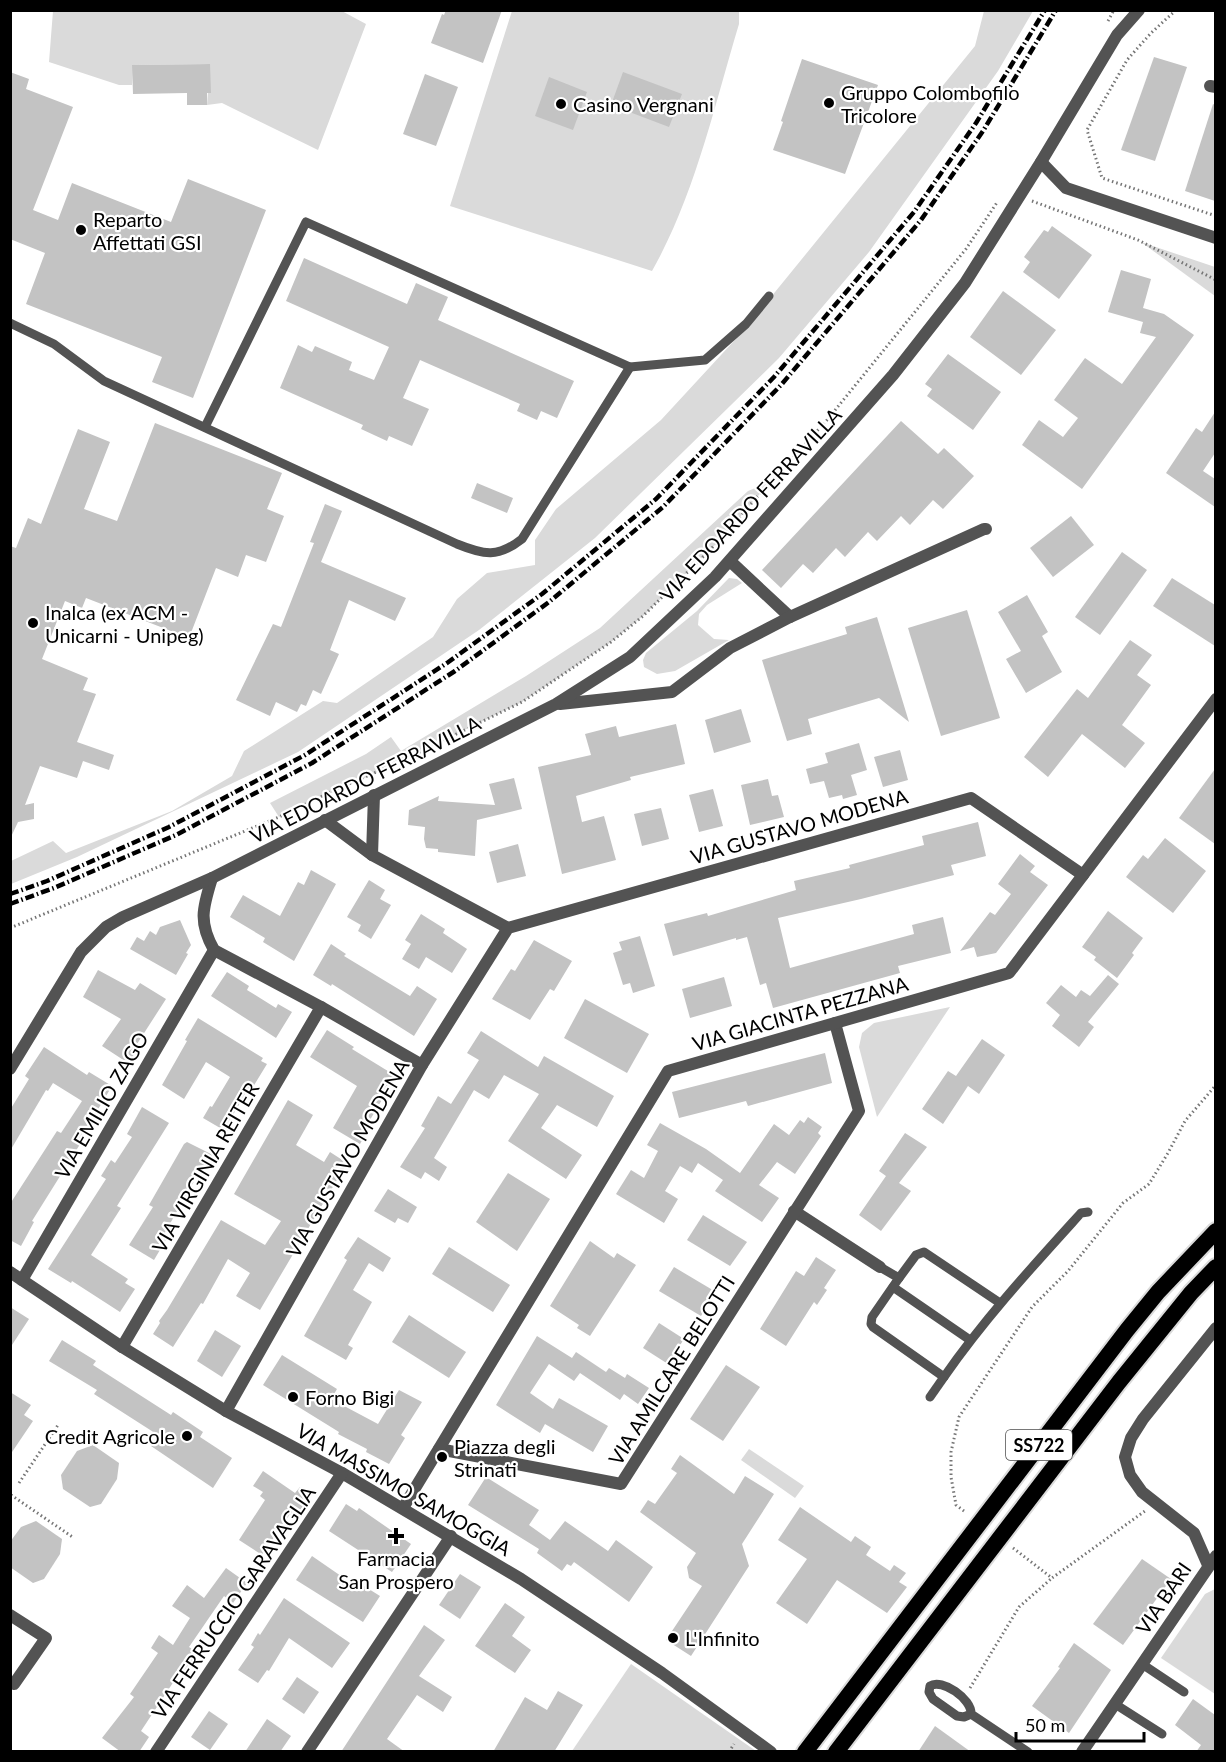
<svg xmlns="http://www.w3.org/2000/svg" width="1226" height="1762" viewBox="0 0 1226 1762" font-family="Lato,sans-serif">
	<rect width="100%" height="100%" fill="#fff"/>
	<g fill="#dadada">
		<polygon points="340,10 366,24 318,150 222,103 207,105 210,64 133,65 132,85 119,85 49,62 53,11"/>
		<path d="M512,11H739V24C714,107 695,195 652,271L450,206Z"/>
		<polygon points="984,11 1033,11 998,71 869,252 779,358 595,538 479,630 298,752 77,857 11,884 11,861 53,841 66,853 172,811 232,776 244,751 323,701 337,703 433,637 457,599 487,573 535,565 535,540 556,509 661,420 745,329 975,46"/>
		<polygon points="1141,242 1215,267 1215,296"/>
		<polygon points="770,482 722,538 643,616 611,642 522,702 393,765 279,817 270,803 366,754 391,737 401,751 526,676 600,628 748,491"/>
		<polygon points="729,578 737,579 742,583 707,605 699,614 698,625 714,639 729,640 675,671 657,674 644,667 643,660 646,653 697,611"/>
		<polygon points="950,1007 944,1016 877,1117 859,1047 862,1033 874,1023"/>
		<polygon points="749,1449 804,1486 795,1498 741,1460"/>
		<polygon points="1215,1589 1216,1589 1215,1694 1161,1658 1205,1594"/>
		<polygon points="631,1664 756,1751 572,1751"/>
	</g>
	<g fill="#c3c3c3">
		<polygon points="446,10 502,10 483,63 431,43 442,14 444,15"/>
		<polygon points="1154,57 1187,67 1155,161 1121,150"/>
		<polygon points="802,59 878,85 845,174 773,150 783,122 781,121"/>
		<polygon points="210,64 211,93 207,93 207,105 187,105 187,93 133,94 132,65"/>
		<polygon points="10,72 29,79 26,89 73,107 33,210 58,220 72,183 171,222 188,179 266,210 193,398 152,382 162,357 26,304 45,253 10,239"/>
		<polygon points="623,72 682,94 669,127 611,105"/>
		<polygon points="425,74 458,87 436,146 403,134"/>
		<polygon points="549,77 587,92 573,130 535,116"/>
		<polygon points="1213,104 1215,105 1215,201 1185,191"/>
		<polygon points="1052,226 1092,255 1059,299 1023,272 1030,262 1024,257 1044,230 1048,232"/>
		<polygon points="304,258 407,304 416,283 448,297 438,320 574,381 557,418 541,411 537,420 517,411 520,404 420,360 403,398 429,409 412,446 389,436 387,441 361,429 363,425 280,388 298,345 312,352 315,346 352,362 349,370 374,380 389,347 286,301"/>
		<polygon points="1121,270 1151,279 1143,308 1164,314 1194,335 1082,489 1022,445 1039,420 1063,437 1078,418 1054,400 1085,358 1122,384 1156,337 1140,333 1143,322 1108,312"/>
		<polygon points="1003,291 1056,330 1021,375 970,337"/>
		<polygon points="948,354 1001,392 973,430 927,396 932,389 925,384"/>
		<polygon points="1215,412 1215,453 1203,471 1215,479 1215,507 1166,473 1196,428 1202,432"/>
		<polygon points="901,421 938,454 944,448 974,476 943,509 933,500 910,525 901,516 877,541 868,532 845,557 836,548 813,573 803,564 781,588 762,570"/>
		<polygon points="155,423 282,473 267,509 284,516 266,562 246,555 238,577 216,568 189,638 86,598 82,608 65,601 42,659 88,678 83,690 96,694 77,742 114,755 109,770 83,761 77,778 40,766 25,805 34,803 34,819 18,822 10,839 10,546 16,548 28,518 41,524 78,429 110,442 84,509 117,521"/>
		<polygon points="477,483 513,498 507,513 471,498"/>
		<polygon points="325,504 342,511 321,562 406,598 395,621 349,600 330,650 339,654 321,694 313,690 306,706 301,704 297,712 276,702 270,716 236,700 273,624 281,627 314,543 310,542"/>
		<polygon points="1071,516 1094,545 1053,577 1030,548"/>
		<polygon points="1122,552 1147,570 1100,635 1075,617"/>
		<polygon points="1172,578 1215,605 1215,646 1153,606"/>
		<polygon points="1027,595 1048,632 1042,636 1062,672 1026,693 1006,659 1021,651 998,612"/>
		<polygon points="967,610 1000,718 941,736 908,628"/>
		<polygon points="877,617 909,722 879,698 808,719 812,734 787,741 762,660 847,634 845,627"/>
		<polygon points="1130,640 1152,655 1137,675 1151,685 1122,725 1145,743 1125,768 1082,734 1048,777 1024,757 1077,689 1088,698"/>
		<polygon points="741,709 751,742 714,753 705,720"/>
		<polygon points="676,724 685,764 630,777 631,780 576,796 582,822 604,816 616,860 562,874 538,767 591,755 585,734 616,726 619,737"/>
		<polygon points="859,743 867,770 851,775 857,795 843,799 842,795 829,798 824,781 810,784 806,769 828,763 825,753"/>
		<polygon points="900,750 908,780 883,787 874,757"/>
		<polygon points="1215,769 1215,844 1179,818"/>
		<polygon points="514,778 522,809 477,820 475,856 438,852 438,849 426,848 424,839 425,827 408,825 409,810 439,796 438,801 495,805 489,784"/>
		<polygon points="768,779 772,796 778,795 784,817 750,825 741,785"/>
		<polygon points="713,789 723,826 699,832 689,795"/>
		<polygon points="661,808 669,839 642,846 634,814"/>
		<polygon points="978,822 986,856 951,865 954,875 861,899 778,918 790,968 914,934 912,925 943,917 951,953 898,966 900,973 773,1008 766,983 760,985 747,937 736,940 736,938 673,956 664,924 707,913 708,916 796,890 794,881 850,868 849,865 924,845 922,836"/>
		<polygon points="1165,838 1206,871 1173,913 1126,877 1143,855 1148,859"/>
		<polygon points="518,844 526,876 497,883 489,852"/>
		<polygon points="1020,854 1035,866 1030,872 1048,885 996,953 977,957 974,947 960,951 990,912 995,915 1011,894 998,884"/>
		<polygon points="311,870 336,884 294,961 263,942 265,938 230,917 243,895 280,916 298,882 304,885"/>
		<polygon points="369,880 385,890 380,899 391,905 371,939 358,931 361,925 347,917"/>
		<polygon points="1108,911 1143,938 1132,953 1134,955 1117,978 1094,960 1096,957 1082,947"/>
		<polygon points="421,914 445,929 443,933 467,949 452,973 426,957 419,969 402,959 411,944 405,940"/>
		<polygon points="180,920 191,945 186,953 188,954 176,975 130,949 137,937 144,941 150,931 156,935 160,927"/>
		<polygon points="640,936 655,986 633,993 630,983 623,985 613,953 622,950 619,942"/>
		<polygon points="534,940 572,961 554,991 550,989 530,1020 492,999 511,969 515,971"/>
		<polygon points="331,944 346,954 344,956 410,996 417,986 437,999 414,1036 332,984 331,986 313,975"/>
		<polygon points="98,970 135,990 140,983 166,999 137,1044 140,1046 128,1063 102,1046 121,1019 83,997"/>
		<polygon points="227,972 249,986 247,990 276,1008 278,1004 292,1012 276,1038 211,996"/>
		<polygon points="1108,975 1119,984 1088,1022 1094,1027 1079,1047 1052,1026 1060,1015 1046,1003 1061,985 1076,997 1081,990 1090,996"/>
		<polygon points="724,977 732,1006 690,1018 682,989"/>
		<polygon points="585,999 649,1034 627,1073 564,1038"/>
		<polygon points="198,1018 263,1058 261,1061 267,1064 251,1090 249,1088 231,1118 234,1119 227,1132 203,1118 210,1106 212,1107 230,1077 206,1062 184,1099 162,1085 187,1041 185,1040"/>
		<polygon points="327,1030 354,1047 352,1049 396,1076 367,1125 370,1127 360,1144 333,1128 357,1086 310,1057"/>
		<polygon points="481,1031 538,1067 544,1056 614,1096 597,1127 557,1105 541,1128 582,1155 566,1179 508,1141 539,1094 504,1075 489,1099 474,1090 434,1158 447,1167 439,1181 425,1172 421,1179 400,1167 425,1128 421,1126 438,1096 451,1104 479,1060 467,1053"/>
		<polygon points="982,1039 1005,1055 979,1094 968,1086 943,1124 922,1109 948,1071 956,1076"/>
		<polygon points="44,1047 87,1075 89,1072 112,1086 85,1131 87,1133 32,1221 34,1222 21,1246 10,1240 10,1204 57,1131 61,1133 82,1101 53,1083 48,1091 46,1090 10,1151 10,1110 29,1079 25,1076"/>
		<polygon points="825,1053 832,1083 748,1106 746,1101 679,1118 672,1092"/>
		<polygon points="288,1100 313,1115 296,1145 324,1162 330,1152 347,1163 260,1310 236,1296 250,1273 228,1259 203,1304 201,1303 173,1347 153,1334 160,1323 159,1321 167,1310 221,1220 265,1245 281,1221 234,1194"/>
		<polygon points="142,1107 169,1123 117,1206 121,1208 91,1255 128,1279 125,1283 135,1289 120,1312 72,1281 71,1283 48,1269 106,1179 101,1176 111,1160 115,1163 132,1137 127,1134"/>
		<polygon points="808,1117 822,1127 818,1133 821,1136 795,1174 777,1162 759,1185 779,1198 762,1222 715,1191 723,1180 698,1163 692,1173 680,1166 665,1191 678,1199 664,1223 616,1194 631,1170 644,1178 658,1151 647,1145 660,1123 706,1149 740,1173 774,1124 789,1135 800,1120 804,1123"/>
		<polygon points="905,1133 927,1147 899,1183 911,1191 881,1231 859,1215 886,1176 879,1171"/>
		<polygon points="187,1142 213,1155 200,1178 197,1176 163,1236 167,1238 154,1260 129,1245 153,1207 149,1205 184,1144"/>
		<polygon points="508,1173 550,1199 517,1251 476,1222"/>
		<polygon points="388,1189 417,1207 408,1223 398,1218 395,1223 374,1211"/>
		<polygon points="703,1215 747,1242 730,1266 687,1240"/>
		<polygon points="358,1237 391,1258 383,1272 369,1263 353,1290 372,1302 348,1345 353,1348 346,1360 304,1336 347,1260 344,1258"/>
		<polygon points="590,1241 614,1258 617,1253 636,1265 590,1336 577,1328 579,1325 550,1306"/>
		<polygon points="449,1247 510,1285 493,1312 432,1274"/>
		<polygon points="816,1257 836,1270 824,1288 827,1290 817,1305 814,1302 786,1346 760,1329 796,1271 804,1276"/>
		<polygon points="674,1267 716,1292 701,1316 659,1291"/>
		<polygon points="10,1307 29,1319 10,1348"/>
		<polygon points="409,1315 466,1352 449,1378 392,1342"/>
		<polygon points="659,1323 684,1339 668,1364 643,1348"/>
		<polygon points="215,1330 241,1346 222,1377 197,1361"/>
		<polygon points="537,1336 572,1358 576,1352 606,1372 609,1368 625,1378 627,1374 649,1388 638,1404 624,1394 620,1400 580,1373 574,1381 549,1364 530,1393 553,1409 559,1398 608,1426 593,1452 545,1424 540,1433 496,1405"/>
		<polygon points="62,1340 96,1361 93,1365 171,1415 173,1412 203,1432 200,1437 232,1458 213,1488 151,1446 158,1435 94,1394 97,1390 49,1361"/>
		<polygon points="282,1355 337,1389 331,1399 378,1424 399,1390 422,1402 401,1435 405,1438 389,1464 366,1452 367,1449 338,1434 339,1432 263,1385"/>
		<polygon points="726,1365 760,1387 723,1441 690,1419"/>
		<polygon points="10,1392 31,1405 24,1415 33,1421 10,1455"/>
		<polygon points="93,1445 119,1463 117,1479 101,1504 90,1507 63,1489 61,1475 77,1451"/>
		<polygon points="680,1455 734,1494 745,1476 774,1494 742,1544 749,1566 691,1656 666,1640 702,1586 689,1578 687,1567 696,1553 640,1512 648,1500 655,1504 677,1473 671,1469"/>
		<polygon points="263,1471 295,1493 300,1487 311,1495 295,1518 290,1514 262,1555 239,1540 265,1500 260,1496 263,1492 253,1486"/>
		<polygon points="486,1477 539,1510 529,1525 550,1540 565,1521 608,1551 616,1540 653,1567 629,1602 574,1562 571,1566 567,1564 562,1571 537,1553 539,1549 468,1505"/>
		<polygon points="346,1504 357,1511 359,1508 411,1544 392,1572 329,1531"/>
		<polygon points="800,1507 851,1542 855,1536 871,1547 866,1555 890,1571 894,1565 906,1573 899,1582 907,1587 887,1613 837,1580 807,1624 776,1603 807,1559 778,1540"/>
		<polygon points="36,1521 62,1539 60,1554 44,1579 33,1583 10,1567 10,1542 21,1527"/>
		<polygon points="312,1556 354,1585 356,1581 380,1596 363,1622 296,1580"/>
		<polygon points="1142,1559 1171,1579 1123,1645 1093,1624"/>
		<polygon points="226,1568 247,1583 233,1603 224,1596 189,1647 198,1653 185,1671 182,1669 141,1731 149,1737 139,1752 121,1752 102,1738 134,1697 130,1694 158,1653 151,1648 159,1635 173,1645 190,1618 172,1606 187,1585 204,1598"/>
		<polygon points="460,1574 481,1587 460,1619 439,1605"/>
		<polygon points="284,1598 350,1643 332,1668 289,1638 269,1671 267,1670 258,1683 238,1670 254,1647 251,1645 258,1633 260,1635"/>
		<polygon points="505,1603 525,1617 512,1636 531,1650 515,1673 475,1646"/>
		<polygon points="424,1625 445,1640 419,1676 452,1697 443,1712 417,1695 387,1739 405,1752 341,1752"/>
		<polygon points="1074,1643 1111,1670 1069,1733 1032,1706 1060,1668 1058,1667"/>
		<polygon points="297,1677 319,1692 304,1714 282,1699"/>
		<polygon points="558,1691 583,1705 554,1752 493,1752 525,1697 547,1710"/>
		<polygon points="1193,1699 1215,1715 1215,1752 1196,1752 1201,1745 1175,1725"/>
		<polygon points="209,1711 228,1724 210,1750 191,1737"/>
		<polygon points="267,1719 291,1736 280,1752 245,1752"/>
		<polygon points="935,1726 971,1752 918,1752"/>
	</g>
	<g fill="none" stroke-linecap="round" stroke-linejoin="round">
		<defs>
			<g id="trunk">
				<polyline points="805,1752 1127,1330 1158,1292 1216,1231"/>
				<polyline points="836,1752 1119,1382 1191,1293 1216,1267"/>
			</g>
		</defs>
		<use href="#trunk" stroke="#dbdbdb" stroke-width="20"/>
		<g stroke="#757575" stroke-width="3" stroke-dasharray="1.5 3" stroke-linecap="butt">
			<polyline points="1176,10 1151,33 1127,60 1087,130 1102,178 1216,216"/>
			<polyline points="1108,21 1114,10"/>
			<polyline points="1032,201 1138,240 1216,280"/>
			<polyline points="10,928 279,817 339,788 393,765 522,702 611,642 643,616 722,538 756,498 827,420 966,249 998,201"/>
			<polyline points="19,1483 58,1425"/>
			<polyline points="11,1495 74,1538"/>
			<polyline points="964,1511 956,1505 951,1477 951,1452 959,1417 1032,1307 1068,1271 1123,1203 1149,1184 1168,1153 1185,1121 1216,1085"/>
			<polyline points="1013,1548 1052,1578 1145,1511"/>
			<polyline points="970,1688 1019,1607 1052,1578"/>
			<polyline points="729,1752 734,1744"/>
		</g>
		<g stroke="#535353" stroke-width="9">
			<path d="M10,323L54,344L104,381L457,544C484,555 498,558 522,539L630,367"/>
			<polyline points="205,427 306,222 630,367 705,360 746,324 769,296"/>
			<path d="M880,1267L899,1278L872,1317L871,1324L873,1327L944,1377C985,1318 1033,1266 1081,1213L1088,1212"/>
			<polyline points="899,1278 916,1255 924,1252 1000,1303"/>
			<polyline points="893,1287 970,1340"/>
			<polyline points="930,1397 944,1377"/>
			<polyline points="1142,1664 1184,1692"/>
			<polyline points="1115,1704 1162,1734"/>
			<path d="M971,1714L964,1717L957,1716L933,1699L929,1692L930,1686C942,1678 972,1699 971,1714L1028,1752"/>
		</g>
		<g stroke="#535353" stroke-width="12">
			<polyline points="1210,86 1216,87"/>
			<polyline points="1041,162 1066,188 1216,238"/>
			<polyline points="730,561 790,617"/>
			<polyline points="560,704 672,692 730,648 790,617 984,529 986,529"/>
			<polyline points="325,820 372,855 508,928"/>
			<polyline points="372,855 374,795"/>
			<path d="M212,878C203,907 198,922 214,950L321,1007L422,1065"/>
			<polyline points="10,1069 81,952 106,927 123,917 212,878 556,704 630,657 715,577 893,375 965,283 1041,162 1117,35 1139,10"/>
			<polyline points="794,1211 880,1267"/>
			<polyline points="10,1272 122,1347 226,1411 342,1473 521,1579 662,1673 771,1752"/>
			<polyline points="22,1280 214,950"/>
			<polyline points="122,1347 321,1007"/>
			<polyline points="226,1411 422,1065 508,928 971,798 1083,875"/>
			<polyline points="439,1449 621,1484 859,1111 835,1023"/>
			<polyline points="403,1508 668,1071 1009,973 1216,699"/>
			<polyline points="1208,1565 1194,1533 1142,1492 1130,1475 1125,1457 1131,1438 1143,1419 1216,1328"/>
			<polyline points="10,1615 46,1638 14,1684 10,1683"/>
			<polyline points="156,1752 342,1473"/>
			<polyline points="307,1752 451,1536"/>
			<polyline points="1082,1752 1216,1556"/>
		</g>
		<use href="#trunk" stroke="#000" stroke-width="16"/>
		<g stroke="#000" stroke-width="4.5" stroke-dasharray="9 3 1.5 3" stroke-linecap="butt">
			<polyline points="10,894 47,881 169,827 305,755 447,663 542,594 656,499 774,377 914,212 976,123 1045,10"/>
			<polyline points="10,904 54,888 176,835 312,763 455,671 549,602 663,507 781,385 921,220 983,131 1056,10"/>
		</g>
	</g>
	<g fill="#000" stroke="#fff" stroke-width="2">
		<circle cx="829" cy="103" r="6"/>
		<circle cx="561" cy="104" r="6"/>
		<circle cx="81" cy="230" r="6"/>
		<circle cx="33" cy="623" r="6"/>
		<circle cx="293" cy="1397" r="6"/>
		<circle cx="187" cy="1436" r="6"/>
		<circle cx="442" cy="1457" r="6"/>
		<path d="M393 1527h6v6h6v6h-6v6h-6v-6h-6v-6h6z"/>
		<circle cx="673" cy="1638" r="6"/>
	</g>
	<g text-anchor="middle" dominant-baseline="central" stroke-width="4.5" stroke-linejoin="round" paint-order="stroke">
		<rect fill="#fff" stroke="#4c4c4c" stroke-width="1.5" x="1006" y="1430" width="66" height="30" rx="4.5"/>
		<g font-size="18" font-weight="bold" fill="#000">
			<text x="1039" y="1445">SS722</text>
		</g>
		<g font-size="20" fill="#000" stroke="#fff" text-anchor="start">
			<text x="841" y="92">Gruppo Colombofilo<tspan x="841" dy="23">Tricolore</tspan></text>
			<text x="573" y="104">Casino Vergnani</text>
			<text x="93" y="219">Reparto<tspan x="93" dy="23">Affettati GSI</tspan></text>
			<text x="45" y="612">Inalca (ex ACM -<tspan x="45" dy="23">Unicarni - Unipeg)</tspan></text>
			<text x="305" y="1397">Forno Bigi</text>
			<text x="175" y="1436" text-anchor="end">Credit Agricole</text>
			<text x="454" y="1446">Piazza degli<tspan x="454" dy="23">Strinati</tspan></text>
			<text x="396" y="1558" text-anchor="middle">Farmacia<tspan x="396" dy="23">San Prospero</tspan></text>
			<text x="685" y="1638">L'Infinito</text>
		</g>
		<g font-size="20" fill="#000" stroke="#fff">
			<text transform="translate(750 504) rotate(-47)">VIA EDOARDO FERRAVILLA</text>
			<text transform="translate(365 779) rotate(-27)">VIA EDOARDO FERRAVILLA</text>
			<text transform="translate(799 826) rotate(-16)">VIA GUSTAVO MODENA</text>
			<text transform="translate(800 1013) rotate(-16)">VIA GIACINTA PEZZANA</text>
			<text transform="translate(101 1105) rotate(-60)">VIA EMILIO ZAGO</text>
			<text transform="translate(347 1158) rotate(-60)">VIA GUSTAVO MODENA</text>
			<text transform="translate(205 1167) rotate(-60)">VIA VIRGINIA REITER</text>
			<text transform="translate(671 1370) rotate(-58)">VIA AMILCARE BELOTTI</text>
			<text transform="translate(404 1489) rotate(30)">VIA MASSIMO SAMOGGIA</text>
			<text transform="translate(1163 1598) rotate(-56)">VIA BARI</text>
			<text transform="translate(233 1602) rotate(-56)">VIA FERRUCCIO GARAVAGLIA</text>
		</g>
	</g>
	<rect width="1226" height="1762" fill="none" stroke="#000000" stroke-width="24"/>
	<path d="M1016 1732v9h128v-9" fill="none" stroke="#000000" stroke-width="3"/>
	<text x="1025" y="1732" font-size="18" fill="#000000" stroke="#ffffff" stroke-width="4.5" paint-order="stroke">50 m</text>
</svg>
